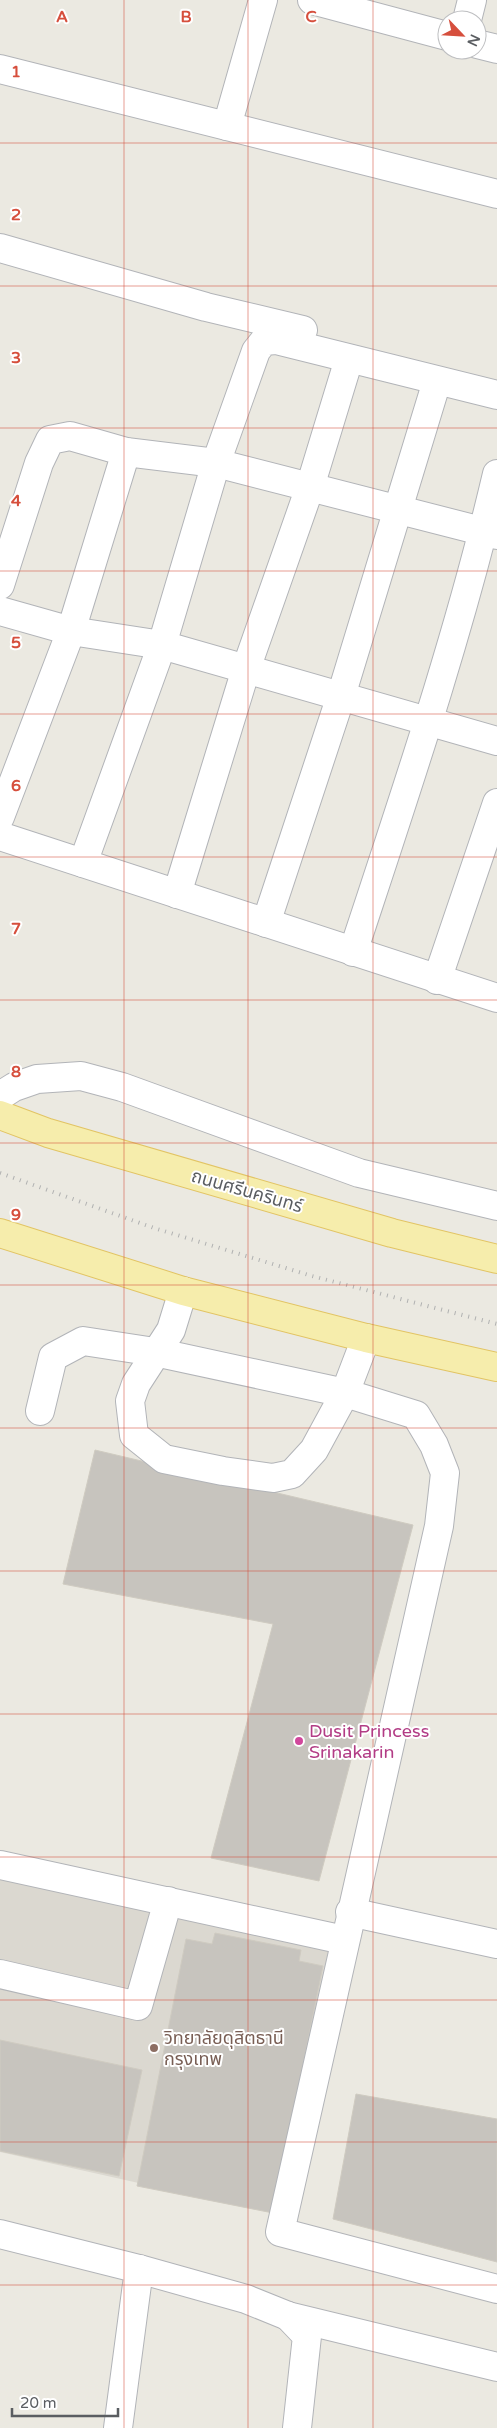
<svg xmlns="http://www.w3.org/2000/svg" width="497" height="2428" viewBox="0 0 497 2428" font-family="'Varela Round','Noto Sans Thai',sans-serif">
	<rect width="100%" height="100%" fill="#ebe9e1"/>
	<polygon fill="#dbd8d0" points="0,1879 330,1943 273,2213 0,2152"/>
	<g fill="#c7c4be" stroke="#cfcbc1">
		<polygon points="95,1450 413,1525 319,1881 211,1858 273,1624 63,1584"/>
		<polygon points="215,1933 301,1950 299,1961 323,1966 273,2213 137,2186 186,1939 212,1944"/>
		<polygon points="0,2040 142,2070 119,2176 0,2151"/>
		<polygon points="356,2094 497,2119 497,2262 333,2219"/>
	</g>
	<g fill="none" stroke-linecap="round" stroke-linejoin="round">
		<defs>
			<g id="minor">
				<polyline points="312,0 447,36"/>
				<polyline points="467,20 472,0"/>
				<polyline points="477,44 497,49"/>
				<polyline points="0,69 497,194"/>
				<polyline points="227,126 263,0"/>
				<polyline points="0,248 206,307 303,330"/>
				<polyline points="0,585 39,463 50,440 70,436 126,452 216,463 497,535"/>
				<polyline points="0,611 71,631 162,645 497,741"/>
				<polyline points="0,817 71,631 126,452"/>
				<polyline points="0,836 497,998"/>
				<polyline points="83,863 162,645 216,463 256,351 264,341 276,340 497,395"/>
				<polyline points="177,894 246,669 310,487 349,359"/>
				<polyline points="266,923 341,696 437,381"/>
				<path d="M353,952C405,794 459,636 497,474"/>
				<polyline points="437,980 497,803"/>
				<polyline points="0,1096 14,1087 37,1079 81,1076 122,1087 359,1173 497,1206"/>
				<polyline points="183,1291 171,1330 136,1384 130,1401 134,1435 164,1459 223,1471 273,1478 292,1474 314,1450 345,1393 366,1338"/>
				<polyline points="40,1411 53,1357 83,1341 155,1352 345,1393 416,1415 434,1445 445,1473 439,1526 280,2232 497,2289"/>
				<polyline points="0,1865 344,1940"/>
				<polyline points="350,1912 497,1944"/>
				<polyline points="0,1974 138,2006 168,1901"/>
				<polyline points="0,2234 139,2269 246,2299 288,2316 497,2367"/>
				<polyline points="288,2316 307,2336 297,2428"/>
				<polyline points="118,2428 139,2269"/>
			</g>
			<g id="major">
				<polyline points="0,1115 48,1133 392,1233 497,1259"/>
				<polyline points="0,1233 183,1291 366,1338 497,1367"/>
			</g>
		</defs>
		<use href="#minor" stroke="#b2b4b8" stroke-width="30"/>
		<use href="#major" stroke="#e2c464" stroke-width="30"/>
		<use href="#minor" stroke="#fff" stroke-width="28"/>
		<use href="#major" stroke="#f6edac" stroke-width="28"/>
		<polyline stroke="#b0b1b1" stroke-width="4" stroke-dasharray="1 6" stroke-linecap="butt" points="0,1173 154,1228 312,1276 497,1324"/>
	</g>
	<path fill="none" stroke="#d64f3d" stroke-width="1" stroke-opacity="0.55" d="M124,0V2428M248,0V2428M373,0V2428M0,143H497M0,286H497M0,428H497M0,571H497M0,714H497M0,857H497M0,1000H497M0,1143H497M0,1285H497M0,1428H497M0,1571H497M0,1714H497M0,1857H497M0,2000H497M0,2142H497M0,2285H497"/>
	<circle fill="#d1479c" stroke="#fff" stroke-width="2" cx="299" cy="1741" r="5"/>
	<circle fill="#8d6e63" stroke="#fff" stroke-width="2" cx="154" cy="2048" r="5"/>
	<g text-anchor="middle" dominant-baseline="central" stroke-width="4" stroke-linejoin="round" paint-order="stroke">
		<g font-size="18" fill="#5a5d61" stroke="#fff">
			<text transform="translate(247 1191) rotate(16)">ถนนศรีนครินทร์</text>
		</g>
		<g font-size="18" fill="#b23c85" stroke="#fff" text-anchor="start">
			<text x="309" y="1731">Dusit Princess<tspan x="309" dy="21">Srinakarin</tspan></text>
		</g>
		<g font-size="18" fill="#785e54" stroke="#fff" text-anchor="start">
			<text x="164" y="2038">วิทยาลัยดุสิตธานี<tspan x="164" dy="21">กรุงเทพ</tspan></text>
		</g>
	</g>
	<g font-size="16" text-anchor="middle" font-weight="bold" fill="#d64f3d" stroke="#fff" stroke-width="4" stroke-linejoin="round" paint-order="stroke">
		<text x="62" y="22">A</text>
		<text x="186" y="22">B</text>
		<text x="311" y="22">C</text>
		<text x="16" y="77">1</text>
		<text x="16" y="220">2</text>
		<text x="16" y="363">3</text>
		<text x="16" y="506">4</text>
		<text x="16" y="648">5</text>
		<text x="16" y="791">6</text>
		<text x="16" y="934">7</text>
		<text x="16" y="1077">8</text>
		<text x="16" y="1220">9</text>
	</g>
	<g transform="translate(462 35) rotate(115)"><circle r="24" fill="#ffffff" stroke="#bdbec0"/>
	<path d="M0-4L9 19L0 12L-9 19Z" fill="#d64f3d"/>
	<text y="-8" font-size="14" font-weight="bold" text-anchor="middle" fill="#5a5d61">N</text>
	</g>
	<path d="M12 2408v8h106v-8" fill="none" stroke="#5a5d61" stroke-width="2.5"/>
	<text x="20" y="2408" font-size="15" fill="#5a5d61" stroke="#ffffff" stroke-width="4" paint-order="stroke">20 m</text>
</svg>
